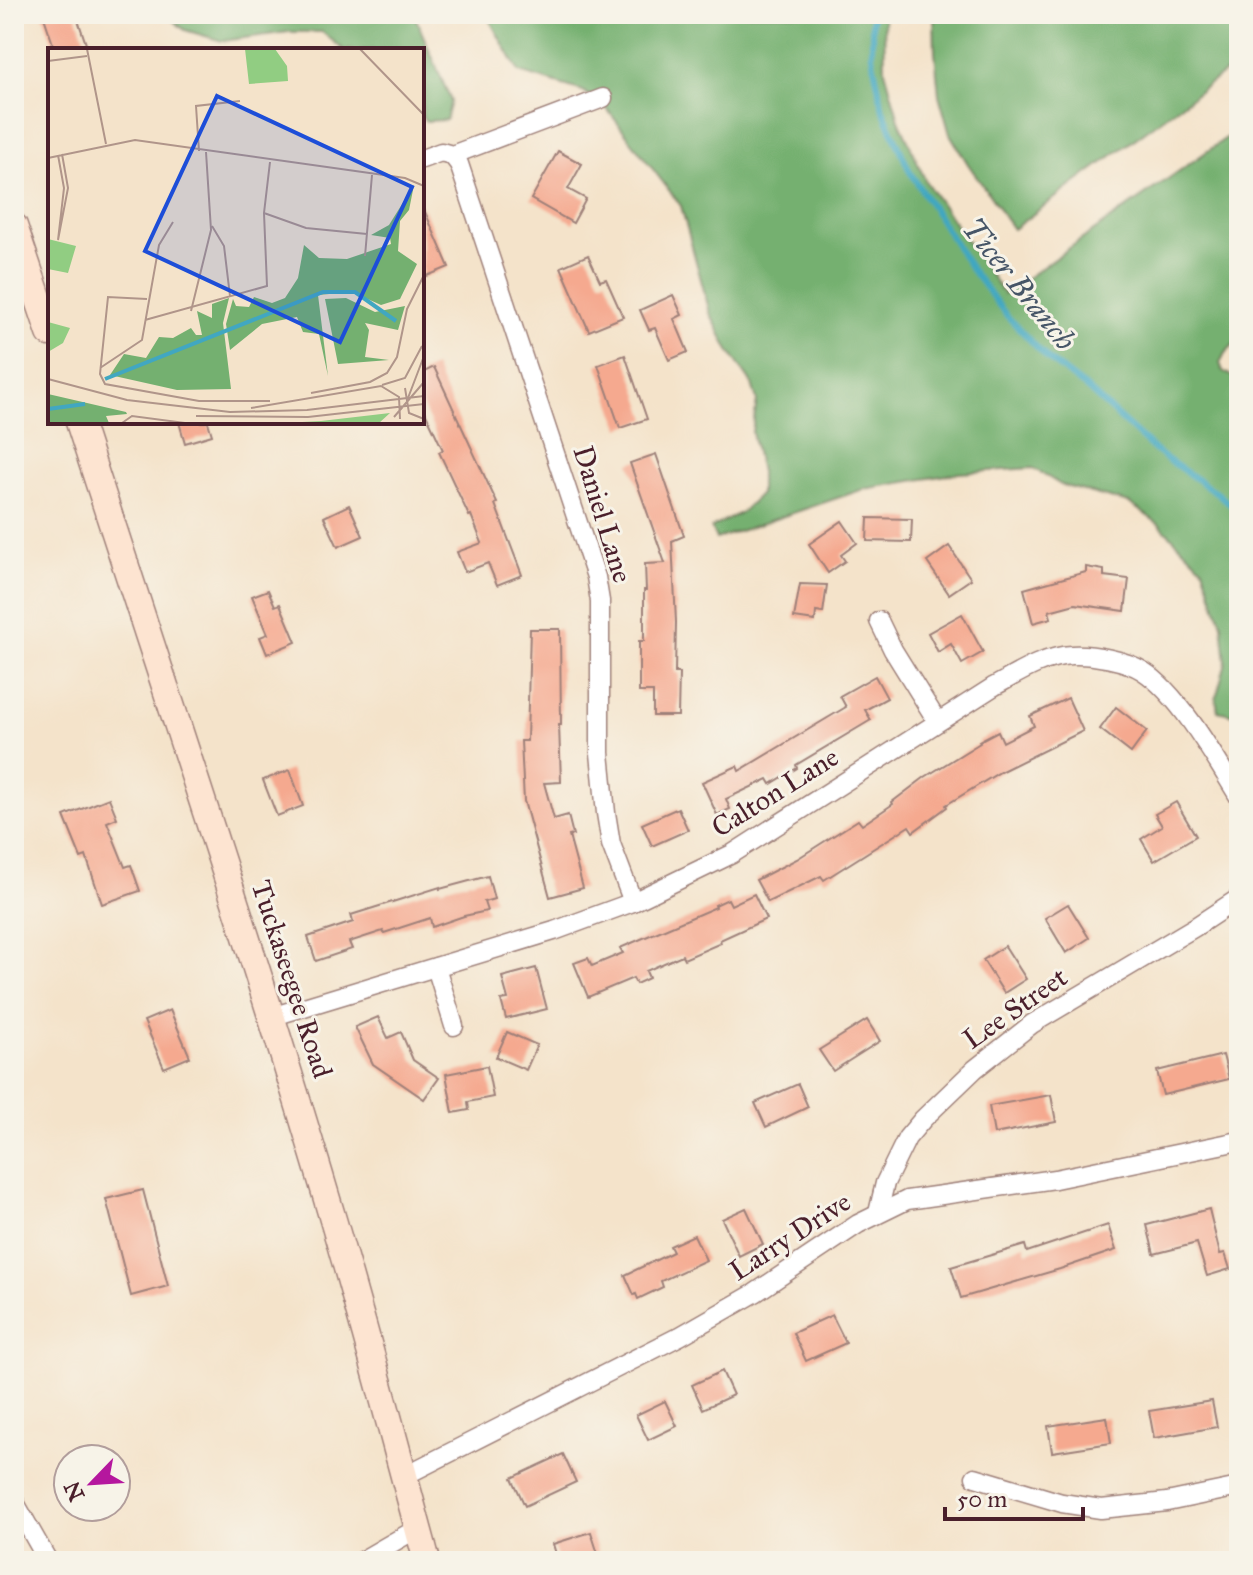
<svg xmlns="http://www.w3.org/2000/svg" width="1253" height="1575" viewBox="0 0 1253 1575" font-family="'IM FELL Great Primer',serif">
	<rect width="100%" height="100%" fill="#f7f3e8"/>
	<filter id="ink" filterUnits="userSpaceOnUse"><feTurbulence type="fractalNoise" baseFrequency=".0125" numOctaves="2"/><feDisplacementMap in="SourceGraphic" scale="16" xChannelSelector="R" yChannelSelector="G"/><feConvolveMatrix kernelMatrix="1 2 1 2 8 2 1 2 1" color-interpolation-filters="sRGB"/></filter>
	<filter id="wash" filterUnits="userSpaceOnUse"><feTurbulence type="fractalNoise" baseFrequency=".006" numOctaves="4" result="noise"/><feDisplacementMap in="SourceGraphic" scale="32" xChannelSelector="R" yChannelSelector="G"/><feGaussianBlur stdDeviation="1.8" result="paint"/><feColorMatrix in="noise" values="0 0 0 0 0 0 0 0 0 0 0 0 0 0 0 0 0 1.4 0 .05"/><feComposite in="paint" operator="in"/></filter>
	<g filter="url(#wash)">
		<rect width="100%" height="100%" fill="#f4e3ca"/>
		<g fill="#74b070" stroke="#5f684e" stroke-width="2">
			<polygon points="165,14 414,14 451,101 446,120 426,121 422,117 422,50 344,50 322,32 289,32 222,41 185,30"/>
			<polygon points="486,14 884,14 885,70 899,120 926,182 1004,294 1239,129 1239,339 1225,353 1220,363 1223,371 1239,380 1239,713 1234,715 1218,711 1216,698 1226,662 1222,624 1203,568 1159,524 1129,503 1061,485 1033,468 959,473 864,489 716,539 711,528 742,512 760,494 760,472 752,432 757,401 752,384 728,349 710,313 681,206 607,109 583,91 519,72"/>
			<polygon points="934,14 1239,14 1239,62 1013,229 968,164 950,134 939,95 935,53"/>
		</g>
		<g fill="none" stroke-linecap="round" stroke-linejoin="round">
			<polyline stroke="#41a7c1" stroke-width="6" points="872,14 872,56 883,110 910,172 971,269 1007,316 1048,359 1085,387 1158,453 1217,493 1239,512"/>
		</g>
		<g id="blocks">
			<g fill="#f5a98f">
				<polygon points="43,14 76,14 88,50 55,50"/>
				<polygon points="558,151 582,164 568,189 586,199 573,223 531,199"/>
				<polygon points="422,205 449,267 422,278"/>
				<polygon points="588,255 600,281 606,279 623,317 589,331 561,267"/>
				<polygon points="673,295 682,315 674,319 688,352 669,360 655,328 649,330 640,310"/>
				<polygon points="625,355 647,419 620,428 598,365"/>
				<polygon points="434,367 497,503 495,504 522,575 497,585 488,563 465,572 457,552 482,543 471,515 469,516 439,452 443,450 422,405 422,373"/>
				<polygon points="179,422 208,422 212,435 185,443"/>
				<polygon points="656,454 684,536 672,541 676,622 675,673 679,673 678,716 653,716 653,692 639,692 639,641 644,641 644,590 646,590 645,564 665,563 630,463"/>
				<polygon points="349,505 363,536 338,547 324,517"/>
				<polygon points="868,518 912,519 911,542 867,541"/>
				<polygon points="842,521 857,543 841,555 845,561 828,573 809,544"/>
				<polygon points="949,546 971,579 949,594 927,562"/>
				<polygon points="1086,567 1104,570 1104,576 1129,579 1125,611 1075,604 1049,611 1051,618 1033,623 1024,589 1086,572"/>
				<polygon points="800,584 827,585 823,613 816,612 815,621 794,618"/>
				<polygon points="268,590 275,606 280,604 296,642 267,654 260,637 268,634 252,596"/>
				<polygon points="962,614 983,652 962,664 951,644 938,652 928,633"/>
				<polygon points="530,629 560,629 561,725 559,725 561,782 544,783 554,819 568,815 573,835 569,836 583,888 550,897 524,801 521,741 527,741"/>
				<polygon points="875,676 887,698 865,710 871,720 796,765 797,768 771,784 768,779 726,799 730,809 717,815 702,782 737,766 739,771 846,707 840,696"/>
				<polygon points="1068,698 1083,731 1000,772 946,805 947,807 913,832 909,826 824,880 821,876 768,902 756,880 797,859 858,820 862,825 893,804 892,802 925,777 980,743 979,741 998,731 1003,742 1034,726 1030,716"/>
				<polygon points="1116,707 1147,731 1131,753 1100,729"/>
				<polygon points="290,770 303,806 277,816 263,780"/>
				<polygon points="109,798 117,818 107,822 125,867 131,865 140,891 102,904 86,856 81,858 64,816"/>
				<polygon points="1176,802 1196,836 1154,861 1141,839 1162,826 1155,814"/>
				<polygon points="678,808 688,830 652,846 642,824"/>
				<polygon points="488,876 494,899 484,902 487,911 464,916 432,927 430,918 384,933 383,931 349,942 352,949 316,961 308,937 353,922 351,915 440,887 440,889"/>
				<polygon points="754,894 766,919 720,940 721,943 684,959 682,955 646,971 649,978 636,984 633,978 588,997 574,963 588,958 592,966 623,953 620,948 716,907 715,905 728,899 731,905"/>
				<polygon points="1068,904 1089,938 1066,953 1045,918"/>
				<polygon points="1005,946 1026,979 1004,993 983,960"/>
				<polygon points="536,968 547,1009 506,1019 501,1000 508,999 502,977"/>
				<polygon points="170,1010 190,1057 164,1068 144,1021"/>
				<polygon points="378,1017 388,1038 401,1032 413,1060 439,1078 424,1099 373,1064 355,1027"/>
				<polygon points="867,1020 880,1041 833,1071 819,1050"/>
				<polygon points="507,1032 537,1045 526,1070 496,1057"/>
				<polygon points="1223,1055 1229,1079 1163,1095 1157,1071"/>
				<polygon points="487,1066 493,1097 468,1102 469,1110 453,1113 446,1074"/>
				<polygon points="798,1084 808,1107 766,1127 755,1103"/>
				<polygon points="1051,1095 1056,1122 994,1134 989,1106"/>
				<polygon points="143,1190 168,1286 131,1296 106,1199"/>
				<polygon points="746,1208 763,1244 739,1256 722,1219"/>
				<polygon points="1209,1209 1220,1254 1225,1253 1230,1269 1207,1276 1197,1243 1154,1254 1147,1225"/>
				<polygon points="1108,1225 1116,1250 1060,1269 961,1298 951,1267 1025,1245 1027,1252"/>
				<polygon points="694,1235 706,1260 661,1281 663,1287 638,1299 636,1294 634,1295 625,1275 673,1252 670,1246"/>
				<polygon points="832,1315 846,1343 806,1361 793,1333"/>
				<polygon points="722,1371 733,1395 703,1409 692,1385"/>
				<polygon points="665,1401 677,1426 648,1440 636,1415"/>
				<polygon points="1212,1401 1217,1427 1154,1438 1149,1411"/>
				<polygon points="1107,1417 1111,1443 1052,1452 1048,1426"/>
				<polygon points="563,1454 576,1482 525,1506 512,1478"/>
				<polygon points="591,1532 599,1557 586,1561 558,1561 553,1544"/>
			</g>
		</g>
	</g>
	<g filter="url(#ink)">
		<use href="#blocks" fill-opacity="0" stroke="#9f817a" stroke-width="2"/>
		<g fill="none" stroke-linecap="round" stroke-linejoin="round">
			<defs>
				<g id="street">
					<polyline points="452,155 459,164 596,577 600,601 600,753 606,813 611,844 633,902"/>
					<polyline points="422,159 441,152 452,155 603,98"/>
					<polyline points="879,621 893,650 937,721"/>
					<polyline points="436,967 454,1026"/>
					<path d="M271,1017L554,931L633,902L732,854L993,687C1017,674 1044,656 1072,655C1092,654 1126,660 1143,671C1179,694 1216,759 1239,797"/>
					<polyline points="878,1213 885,1183 907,1138 923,1119 975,1069 1032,1024 1195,927 1239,898"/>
					<polyline points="404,1476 680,1336 755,1293 858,1224 907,1200 1055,1179 1239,1141"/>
					<polyline points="975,1477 1062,1503 1101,1509 1167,1502 1239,1487"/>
					<polyline points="14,1501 48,1561"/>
					<polyline points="361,1561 418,1528"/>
				</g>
				<g id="secondary">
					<polyline points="14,226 50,333"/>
					<path d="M79,422C165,689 255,954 334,1223C367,1335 396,1448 427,1561"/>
				</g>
			</defs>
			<use href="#street" stroke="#9f817a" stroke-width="21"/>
			<use href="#secondary" stroke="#9f817a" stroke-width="29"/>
			<use href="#street" stroke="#fff" stroke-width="18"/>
			<use href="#secondary" stroke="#fde4d1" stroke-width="26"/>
		</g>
	</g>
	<g text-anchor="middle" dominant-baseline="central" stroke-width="6" stroke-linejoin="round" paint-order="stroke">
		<g font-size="28" fill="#4a1f2b" stroke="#f7f3e8">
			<text transform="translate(603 514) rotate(73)">Daniel Lane</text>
			<text transform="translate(775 792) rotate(-32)">Calton Lane</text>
			<text transform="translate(292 979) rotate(72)">Tuckaseegee Road</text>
			<text transform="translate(1015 1008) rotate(-35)">Lee Street</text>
			<text transform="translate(790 1236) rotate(-33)">Larry Drive</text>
		</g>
		<g font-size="30" font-style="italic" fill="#465567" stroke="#f7f3e8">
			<text transform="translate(1019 284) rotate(51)">Ticer Branch</text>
		</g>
	</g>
	<g transform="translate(48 48)">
		<rect width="376" height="376" fill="#f4e3ca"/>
		<path d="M197,1H227L239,18L240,33L201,36ZM0,191L28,198L20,225L0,221ZM0,274L22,280L15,295L0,304ZM342,365L331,375H235L273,373Z" fill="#91cd82"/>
		<path d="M366,137L361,162L352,173L350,203L369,216L352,251L333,257L304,244L270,247L280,328L271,286L255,284L249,269L214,276L182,302L178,276L185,251L188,258L201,259L206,249L224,255L237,250L250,230L256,197L271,210L299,211L343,196L342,190L323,187L341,177ZM181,250L175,275L183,341L129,342L62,327L76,306L98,310L111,289L125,290L143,280L148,287H154L149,263L164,270V256ZM298,250L327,264L357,258L350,282L317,275L321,282L317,309L341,312L290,316L277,251ZM0,346L78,364L79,366L58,368L61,375H0Z" fill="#74b070"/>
		<path fill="none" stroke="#41a7c1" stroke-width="4" d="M57,331L275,244H307L348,273M0,361L37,356"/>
		<path fill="none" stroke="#b0958a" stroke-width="2" d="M39,1L58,96M312,1L376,67M0,13L39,8M151,103L148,58L192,53M10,107L16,140L10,192L20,140L14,106M0,110L87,92L357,130L376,138M216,165L258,180L319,186M164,178L176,198L182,248M317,208L324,127M99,251L60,249L52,326L57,336L151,353H222M143,263L163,182L158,104M97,272L219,238L216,165L222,114M52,320L94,292L111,197L125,174M0,331L79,352L182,364L259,362L376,348M334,337L357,330L374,298M357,340L361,365L376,371M263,345L322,334L339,325L349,309L359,261L376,227M360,350L376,308M203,360L333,338L351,349L352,371M148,368L260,369L376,356M346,369L376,334M74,375L84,368L137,375"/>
		<path fill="#1d4ed8" fill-opacity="0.15" stroke="#1d4ed8" stroke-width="4" d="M169,48L364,139L292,294L97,203Z"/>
		<rect width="376" height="376" fill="none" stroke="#4a1f2b" stroke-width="4"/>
	</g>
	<rect width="1253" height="1575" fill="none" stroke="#f7f3e8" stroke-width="48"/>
	<g transform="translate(92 1483) rotate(245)"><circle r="38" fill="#f7f3e8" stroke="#b29e9c" stroke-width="2"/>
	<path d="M0-6L14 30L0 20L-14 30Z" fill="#b5179e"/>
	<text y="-12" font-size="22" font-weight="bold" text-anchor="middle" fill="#4a1f2b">N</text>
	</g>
	<path d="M945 1507v12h138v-12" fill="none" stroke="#4a1f2b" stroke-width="4"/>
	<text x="957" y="1507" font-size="24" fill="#4a1f2b" stroke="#f7f3e8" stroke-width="6" paint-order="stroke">50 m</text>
</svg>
